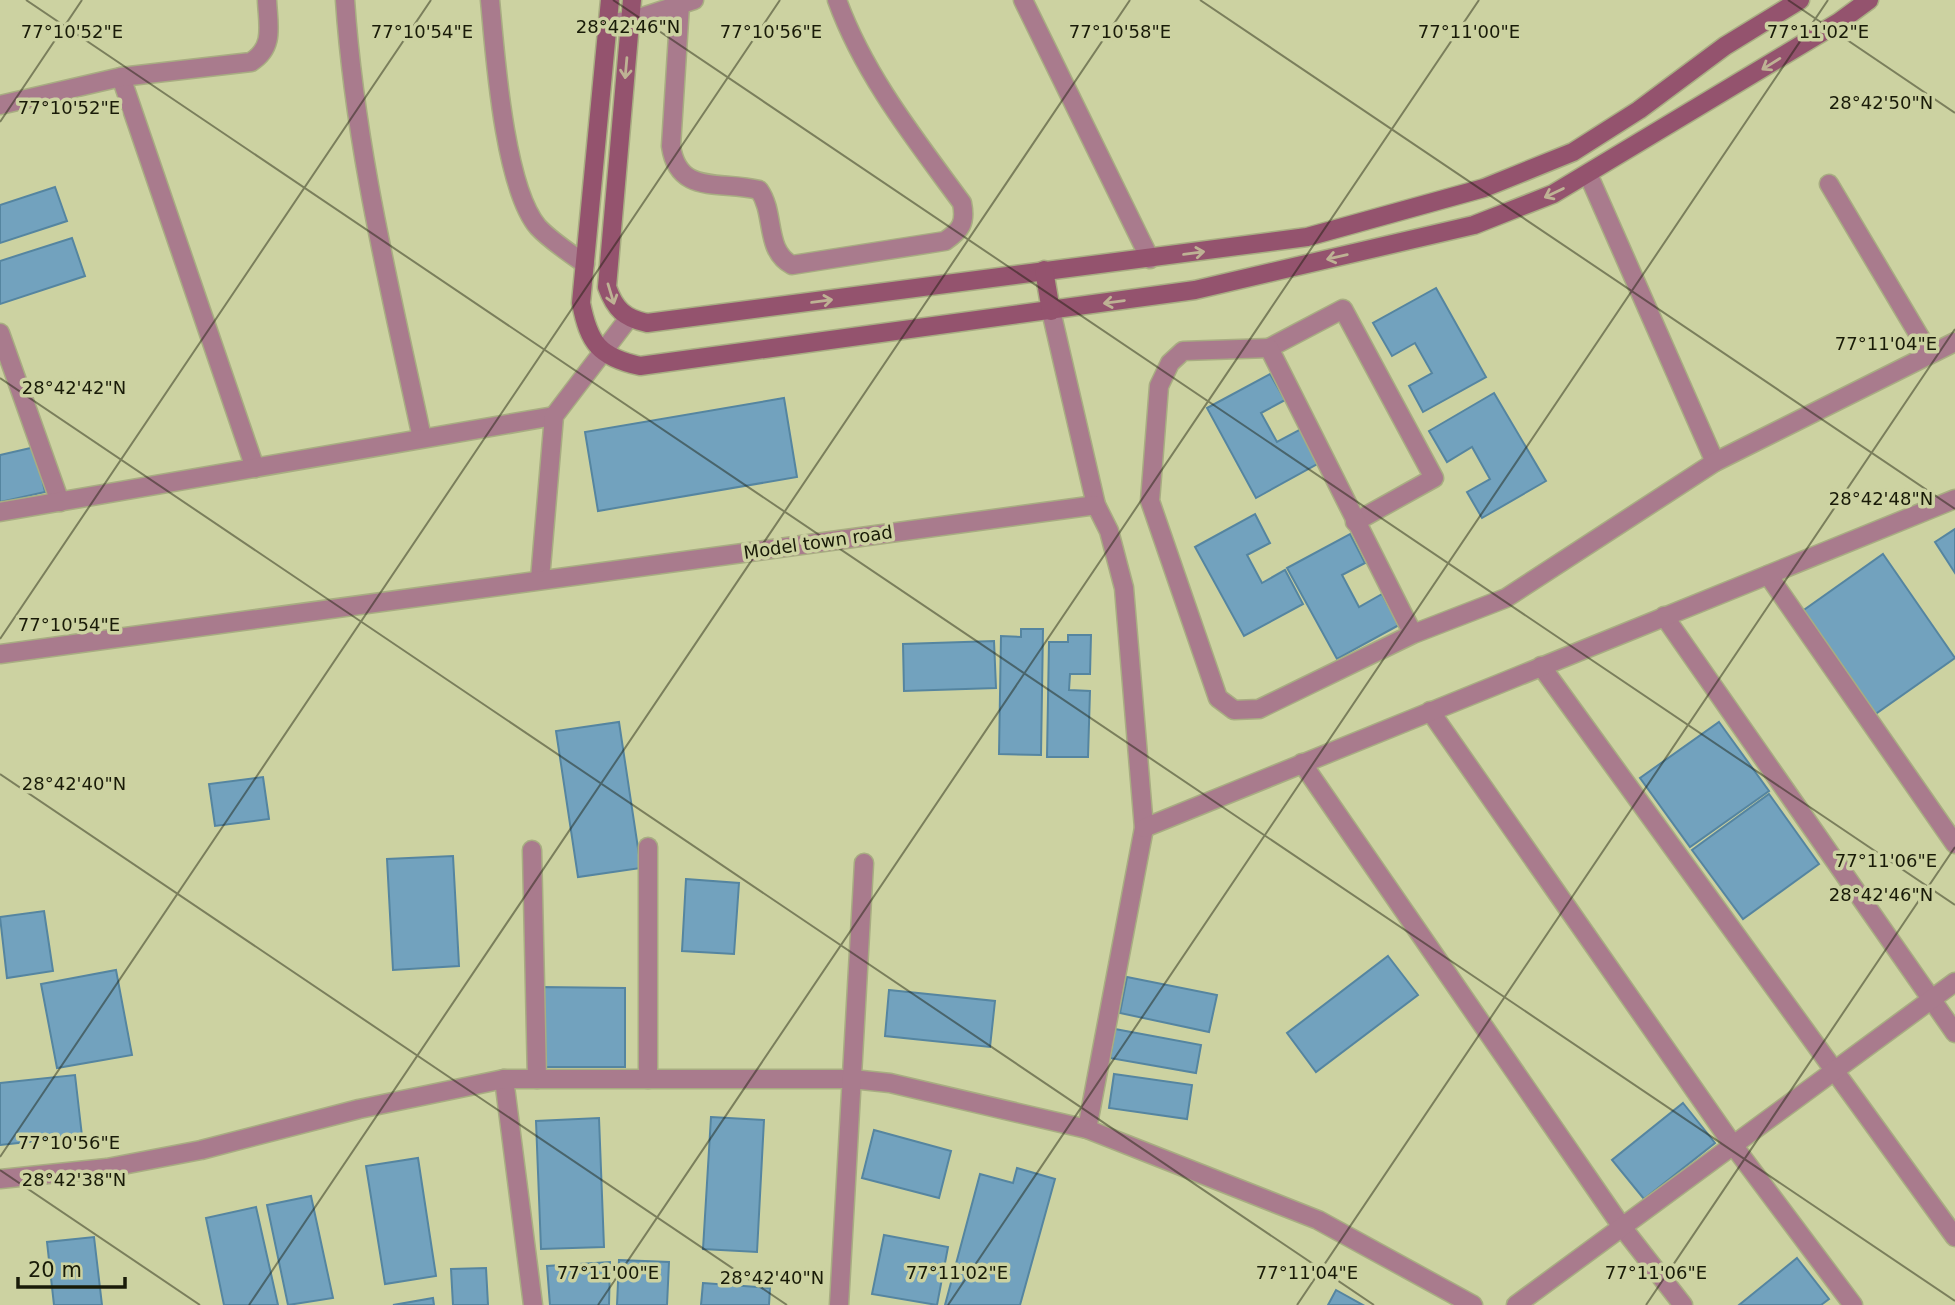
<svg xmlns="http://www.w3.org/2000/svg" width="1955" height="1305" viewBox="0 0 1955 1305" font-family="'DejaVu Sans',sans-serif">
	<rect width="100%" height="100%" fill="#ccd2a1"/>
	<g fill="#72a2be" stroke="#5585a0" stroke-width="2">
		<polygon points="55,187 67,221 0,243 0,205"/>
		<polygon points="72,238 85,276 0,304 0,261"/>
		<polygon points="1436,288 1486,377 1423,412 1409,386 1432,373 1415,343 1392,356 1373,323"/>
		<polygon points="1270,374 1285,400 1261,413 1277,442 1301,429 1319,463 1256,498 1207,408"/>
		<polygon points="1494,393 1546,481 1482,518 1467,492 1490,479 1472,447 1447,462 1429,431"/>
		<polygon points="784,398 797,477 598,511 585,432"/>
		<polygon points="35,447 45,492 0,502 0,455"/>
		<polygon points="1255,514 1270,543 1247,555 1262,583 1285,570 1303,604 1244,636 1195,547"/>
		<polygon points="1955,529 1955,573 1935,542"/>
		<polygon points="1350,534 1365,563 1342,575 1359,607 1382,594 1399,625 1337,659 1287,568"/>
		<polygon points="1883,554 1955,658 1874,715 1801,612"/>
		<polygon points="1021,629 1043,629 1041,755 999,754 1001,636 1021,637"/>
		<polygon points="1068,635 1091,635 1090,674 1070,674 1069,690 1090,691 1088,757 1047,757 1049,642 1068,642"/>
		<polygon points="994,641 996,688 904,691 903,644"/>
		<polygon points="619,722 641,868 578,877 556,731"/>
		<polygon points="1719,722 1769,791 1690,847 1640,778"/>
		<polygon points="263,777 269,819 215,826 209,784"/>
		<polygon points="1769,794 1819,864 1743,919 1692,850"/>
		<polygon points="453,856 459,966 393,970 387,859"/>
		<polygon points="686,879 739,883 734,954 682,951"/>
		<polygon points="44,911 53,971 7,978 0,917"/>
		<polygon points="1388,956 1418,995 1316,1072 1287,1033"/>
		<polygon points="116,970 132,1055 57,1068 41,984"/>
		<polygon points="1127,977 1217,995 1209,1032 1120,1013"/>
		<polygon points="541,987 625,988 625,1067 541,1067"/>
		<polygon points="889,990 995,1001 990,1047 885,1036"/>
		<polygon points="1115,1029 1201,1045 1196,1073 1110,1058"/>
		<polygon points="1114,1074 1192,1085 1187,1119 1109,1108"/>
		<polygon points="75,1075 82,1136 0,1145 0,1083"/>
		<polygon points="1683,1103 1715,1143 1644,1199 1612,1160"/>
		<polygon points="711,1117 764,1120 757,1252 703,1249"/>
		<polygon points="599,1118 604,1247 541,1249 536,1121"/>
		<polygon points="874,1130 951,1151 939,1198 862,1178"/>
		<polygon points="418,1158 436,1276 385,1284 366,1166"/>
		<polygon points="1017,1168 1055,1179 1020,1305 945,1305 980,1174 1013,1183"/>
		<polygon points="311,1196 333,1298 288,1305 267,1205"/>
		<polygon points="256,1207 278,1305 224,1305 206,1218"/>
		<polygon points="884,1235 948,1247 937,1305 872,1294"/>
		<polygon points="94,1237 102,1305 54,1305 47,1242"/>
		<polygon points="1797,1258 1829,1299 1821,1305 1739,1305"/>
		<polygon points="619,1260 669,1262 667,1305 617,1305"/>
		<polygon points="610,1262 609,1305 550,1305 547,1266"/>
		<polygon points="486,1268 488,1305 453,1305 451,1269"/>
		<polygon points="703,1283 770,1288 769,1305 701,1305"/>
		<polygon points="1336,1290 1363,1305 1328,1305"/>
		<polygon points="433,1298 434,1305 393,1305"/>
	</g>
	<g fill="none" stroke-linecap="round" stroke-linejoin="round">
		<defs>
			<g id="street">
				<path d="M345,0C355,149 391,293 422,438"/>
				<path d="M490,0C495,54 504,187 538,227C551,241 570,253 585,264"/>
				<polyline points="1023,0 1150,259"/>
				<path d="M680,4L671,146C678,196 721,180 759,190C776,214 764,250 792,265L945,241C961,230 966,223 962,203C915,139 864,75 837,0"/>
				<polyline points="608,23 630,21 694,0"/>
				<polyline points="121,77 255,468"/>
				<path d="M0,105L121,77L251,62C275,47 268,25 267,0"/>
				<polyline points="1588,174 1715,462"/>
				<polyline points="1829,184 1930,354"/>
				<polyline points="1051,311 1096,505 1109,531 1124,588 1144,828 1087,1129"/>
				<polyline points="0,333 60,502"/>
				<polyline points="1269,348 1343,309 1434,478 1355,522"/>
				<polyline points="0,512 554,416"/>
				<polyline points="1768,575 1955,844"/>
				<polyline points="540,579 554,416 628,319"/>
				<polyline points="1664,616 1955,1033"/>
				<polyline points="1413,634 1269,348 1183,351 1170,363 1159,386 1150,501 1218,698 1234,710 1259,709 1413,634 1506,598 1715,462 1955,342"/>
				<polyline points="0,654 1096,505"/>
				<polyline points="1541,666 1955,1237"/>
				<polyline points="1430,711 1733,1145 1853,1305"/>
				<polyline points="1302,763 1622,1227 1683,1305"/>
				<polyline points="1144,828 1955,499"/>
				<polyline points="532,850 537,1079"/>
				<polyline points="504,1079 533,1305"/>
				<polyline points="648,1079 648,847"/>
				<polyline points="0,1179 107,1168 201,1150 359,1109 504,1079 852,1079 890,1083 1087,1129 1318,1220 1473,1305"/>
				<polyline points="839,1305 864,863"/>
				<polyline points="1516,1305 1955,982"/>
			</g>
			<g id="secondary">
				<path d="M610,0L581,303C589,343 599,357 640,366L1195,290L1474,225L1553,194L1839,22L1869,0"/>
				<path d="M632,0L607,287C615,309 624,318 647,323L1307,237L1484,188L1573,152L1639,110L1725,46L1800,0"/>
				<polyline points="1044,270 1051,311"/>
			</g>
		</defs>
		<use href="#street" stroke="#a8ad82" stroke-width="21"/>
		<use href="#secondary" stroke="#a8ad82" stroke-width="21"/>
		<use href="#street" stroke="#a97b8d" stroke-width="18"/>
		<use href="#secondary" stroke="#94536e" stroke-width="18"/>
	</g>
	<defs><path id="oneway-shaft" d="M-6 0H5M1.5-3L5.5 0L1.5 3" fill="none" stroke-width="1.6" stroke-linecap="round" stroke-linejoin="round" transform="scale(1.75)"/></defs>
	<g stroke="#beb294">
		<use href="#oneway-shaft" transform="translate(1771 64) rotate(148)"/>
		<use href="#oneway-shaft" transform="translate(626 68) rotate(95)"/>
		<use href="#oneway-shaft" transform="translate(1554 193) rotate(154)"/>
		<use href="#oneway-shaft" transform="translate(1194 253) rotate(-8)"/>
		<use href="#oneway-shaft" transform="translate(1337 257) rotate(167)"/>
		<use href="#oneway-shaft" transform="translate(611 294) rotate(73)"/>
		<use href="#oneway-shaft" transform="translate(822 301) rotate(-8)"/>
		<use href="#oneway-shaft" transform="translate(1114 302) rotate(172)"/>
	</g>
	<path fill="none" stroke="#191b08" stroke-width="2" stroke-opacity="0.45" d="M26,0L1955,1301M613,0L1955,905M1200,0L1955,509M1788,0L1955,113M0,122L82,0M0,378L1374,1305M0,639L431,0M0,774L787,1305M0,1157L780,0M0,1170L200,1305M249,1305L1130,0M598,1305L1479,0M948,1305L1828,0M1297,1305L1955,329M1646,1305L1955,847"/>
	<g text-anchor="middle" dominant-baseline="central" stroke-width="7" stroke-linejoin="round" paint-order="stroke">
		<g font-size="18" fill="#191b08" stroke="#ccd2a1">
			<text transform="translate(818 542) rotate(-8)">Model town road</text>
		</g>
	</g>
	<g font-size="18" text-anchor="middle" fill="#191b08" stroke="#ccd2a1" stroke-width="7" stroke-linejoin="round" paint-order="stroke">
		<text x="628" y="33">28°42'46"N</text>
		<text x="72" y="38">77°10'52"E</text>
		<text x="422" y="38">77°10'54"E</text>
		<text x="771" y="38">77°10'56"E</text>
		<text x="1120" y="38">77°10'58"E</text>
		<text x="1469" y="38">77°11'00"E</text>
		<text x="1818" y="38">77°11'02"E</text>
		<text x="1881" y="109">28°42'50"N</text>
		<text x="69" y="114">77°10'52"E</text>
		<text x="1886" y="350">77°11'04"E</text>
		<text x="74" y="394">28°42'42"N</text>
		<text x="1881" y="505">28°42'48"N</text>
		<text x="69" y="631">77°10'54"E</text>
		<text x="74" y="790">28°42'40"N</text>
		<text x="1886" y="867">77°11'06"E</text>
		<text x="1881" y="901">28°42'46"N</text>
		<text x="69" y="1149">77°10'56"E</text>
		<text x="74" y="1186">28°42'38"N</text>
		<text x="608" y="1279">77°11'00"E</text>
		<text x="957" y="1279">77°11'02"E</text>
		<text x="1307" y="1279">77°11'04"E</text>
		<text x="1656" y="1279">77°11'06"E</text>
		<text x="772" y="1284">28°42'40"N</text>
	</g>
	<path d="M18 1277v10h107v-10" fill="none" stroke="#191b08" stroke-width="3.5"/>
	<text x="28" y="1277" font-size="21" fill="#191b08" stroke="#ccd2a1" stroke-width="5" paint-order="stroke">20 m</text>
</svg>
